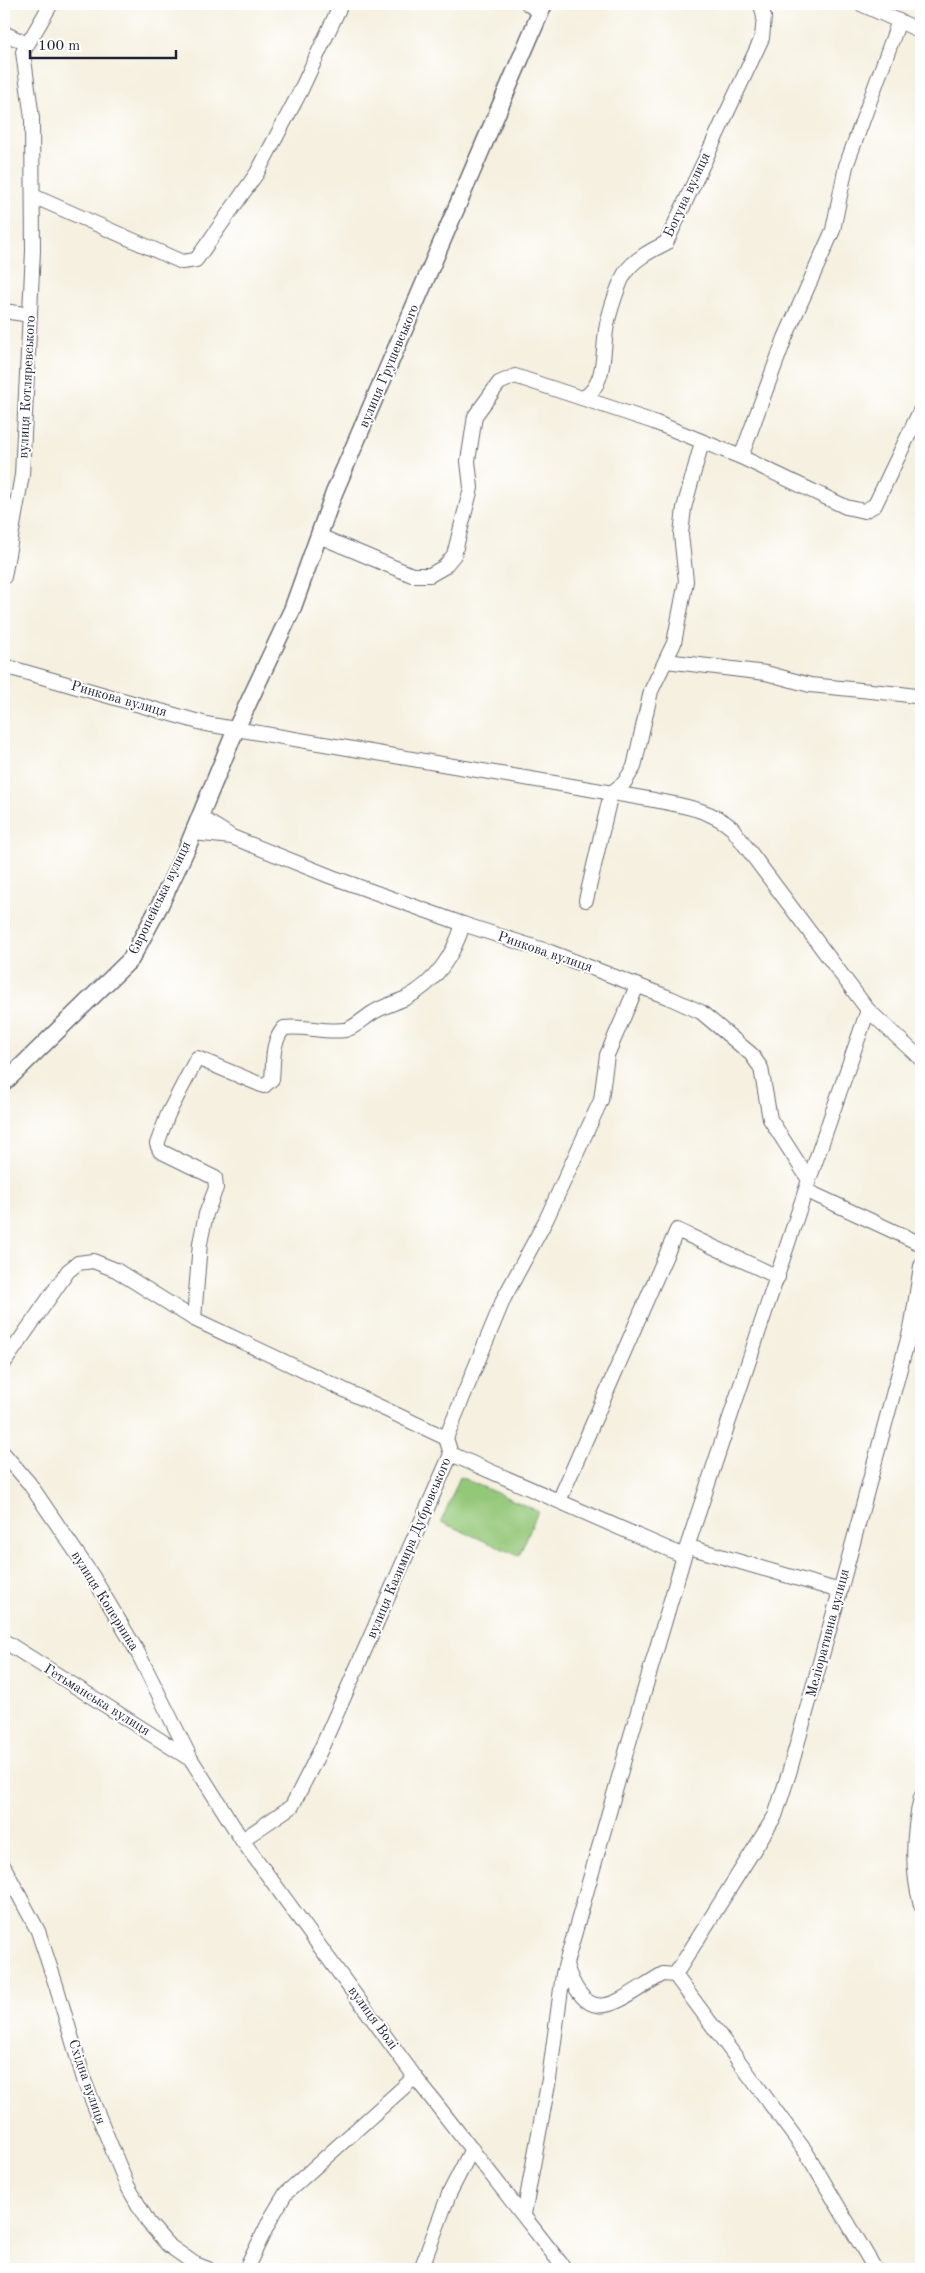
<svg xmlns="http://www.w3.org/2000/svg" width="925" height="2273" viewBox="0 0 925 2273" font-family="'Old Standard TT',serif">
	<rect width="100%" height="100%" fill="#fff"/>
	<filter id="ink" filterUnits="userSpaceOnUse"><feTurbulence type="fractalNoise" baseFrequency=".02" numOctaves="2"/><feDisplacementMap in="SourceGraphic" scale="10" xChannelSelector="R" yChannelSelector="G"/><feConvolveMatrix kernelMatrix="1 2 1 2 8 2 1 2 1" color-interpolation-filters="sRGB"/></filter>
	<filter id="wash" filterUnits="userSpaceOnUse"><feTurbulence type="fractalNoise" baseFrequency=".0096" numOctaves="4" result="noise"/><feDisplacementMap in="SourceGraphic" scale="20" xChannelSelector="R" yChannelSelector="G"/><feGaussianBlur stdDeviation="1.12" result="paint"/><feColorMatrix in="noise" values="0 0 0 0 0 0 0 0 0 0 0 0 0 0 0 0 0 1.4 0 .05"/><feComposite in="paint" operator="in"/></filter>
	<g filter="url(#wash)">
		<rect width="100%" height="100%" fill="#f5f0df"/>
		<polygon fill="#94c879" stroke="#5b755a" points="460,1477 538,1511 519,1556 441,1522"/>
	</g>
	<g filter="url(#ink)">
		<g fill="none" stroke-linecap="round" stroke-linejoin="round">
			<defs>
				<g id="minor">
					<polyline points="528,4 540,12"/>
					<polyline points="861,4 921,31"/>
					<polyline points="4,33 27,44"/>
					<polyline points="33,196 182,262 196,260 257,173 300,92 341,4"/>
					<polyline points="4,311 30,315"/>
					<path d="M583,398C609,384 601,345 608,320C611,308 619,283 625,273C634,259 652,250 666,243L762,38L764,17L761,4"/>
					<polyline points="741,457 785,338 833,230 846,166 899,21"/>
					<polyline points="319,536 412,575 430,575 444,567 454,555 471,488 468,461 475,416 499,383 515,376 654,422 741,457 846,507 864,511 875,505 921,409"/>
					<polyline points="4,577 22,475 33,251 32,118 23,52 51,4"/>
					<polyline points="666,661 766,673 810,685 901,694 921,697"/>
					<path d="M4,666L206,724L654,800C683,806 709,809 732,828L868,1010L921,1059"/>
					<polyline points="199,816 229,835"/>
					<polyline points="193,833 232,837 332,877 463,924 550,952 670,998 701,1012 751,1054 761,1068 770,1119 809,1180"/>
					<polyline points="586,900 611,793 624,783 634,767 651,691 674,643 686,581 681,534 684,508 702,442"/>
					<polyline points="807,1191 921,1244"/>
					<path d="M194,1319L200,1243L206,1214L216,1188L215,1178L160,1151L157,1144L168,1114L197,1058L264,1086L272,1079C274,1060 271,1043 284,1028C304,1025 324,1033 345,1030C355,1028 365,1017 374,1012C384,1006 395,1003 406,998C435,983 454,955 463,924"/>
					<polyline points="4,1363 68,1271 78,1263 93,1261 116,1270 194,1319 446,1438"/>
					<polyline points="4,1454 29,1483 93,1577 137,1651 191,1759 242,1840 415,2077 565,2269"/>
					<polyline points="451,1454 684,1556"/>
					<polyline points="559,1501 677,1230 778,1277"/>
					<polyline points="689,1547 840,1591"/>
					<polyline points="4,1641 190,1759"/>
					<path d="M921,1797C913,1832 911,1869 921,1905"/>
					<polyline points="242,1840 292,1806 321,1749 451,1454 446,1438 504,1298 546,1220 601,1100 607,1055 637,986"/>
					<polyline points="4,1867 38,1931 56,1985 85,2083 127,2185 148,2222 168,2245 195,2264 208,2269"/>
					<path d="M566,1965C589,2035 620,1998 663,1974L675,1975L806,2152L875,2269"/>
					<polyline points="675,1975 775,1816 789,1773 840,1591 912,1324 921,1266"/>
					<polyline points="524,2214 549,2079 563,1974 627,1749 684,1556 809,1180 868,1010"/>
					<polyline points="246,2269 271,2218 286,2193 415,2077"/>
					<polyline points="421,2269 449,2194 472,2149"/>
				</g>
				<polyline id="major" points="4,1083 131,959 160,905 187,848 236,729 292,610 334,493 544,4"/>
			</defs>
			<use href="#minor" stroke="#6c6a74" stroke-width="16"/>
			<use href="#major" stroke="#6c6a74" stroke-width="19"/>
			<use href="#minor" stroke="#fff" stroke-width="14"/>
			<use href="#major" stroke="#fff" stroke-width="16"/>
		</g>
	</g>
	<g text-anchor="middle" dominant-baseline="central" stroke-width="4" stroke-linejoin="round" paint-order="stroke">
		<g font-size="14" fill="#22223b" stroke="#fff">
			<text transform="translate(687 195) rotate(-65)">Богуна вулиця</text>
			<text transform="translate(389 366) rotate(-67)">вулиця Грушевського</text>
			<text transform="translate(27 387) rotate(-87)">вулиця Котляревського</text>
			<text transform="translate(119 699) rotate(16)">Ринкова вулиця</text>
			<text transform="translate(160 898) rotate(-64)">Європейська вулиця</text>
			<text transform="translate(545 952) rotate(19)">Ринкова вулиця</text>
			<text transform="translate(409 1548) rotate(-67)">вулиця Казимира Дубровського</text>
			<text transform="translate(105 1601) rotate(58)">вулиця Коперника</text>
			<text transform="translate(828 1633) rotate(-75)">Меліоративна вулиця</text>
			<text transform="translate(97 1700) rotate(32)">Гетьманська вулиця</text>
			<text transform="translate(373 2018) rotate(54)">вулиця Волі</text>
			<text transform="translate(87 2082) rotate(71)">Східна вулиця</text>
		</g>
	</g>
	<rect width="925" height="2273" fill="none" stroke="#fff" stroke-width="20"/>
	<path d="M30 50v8h146v-8" fill="none" stroke="#22223b" stroke-width="2.5"/>
	<text x="38" y="50" font-size="15" fill="#22223b" stroke="#ffffff" stroke-width="4" paint-order="stroke">100 m</text>
</svg>
